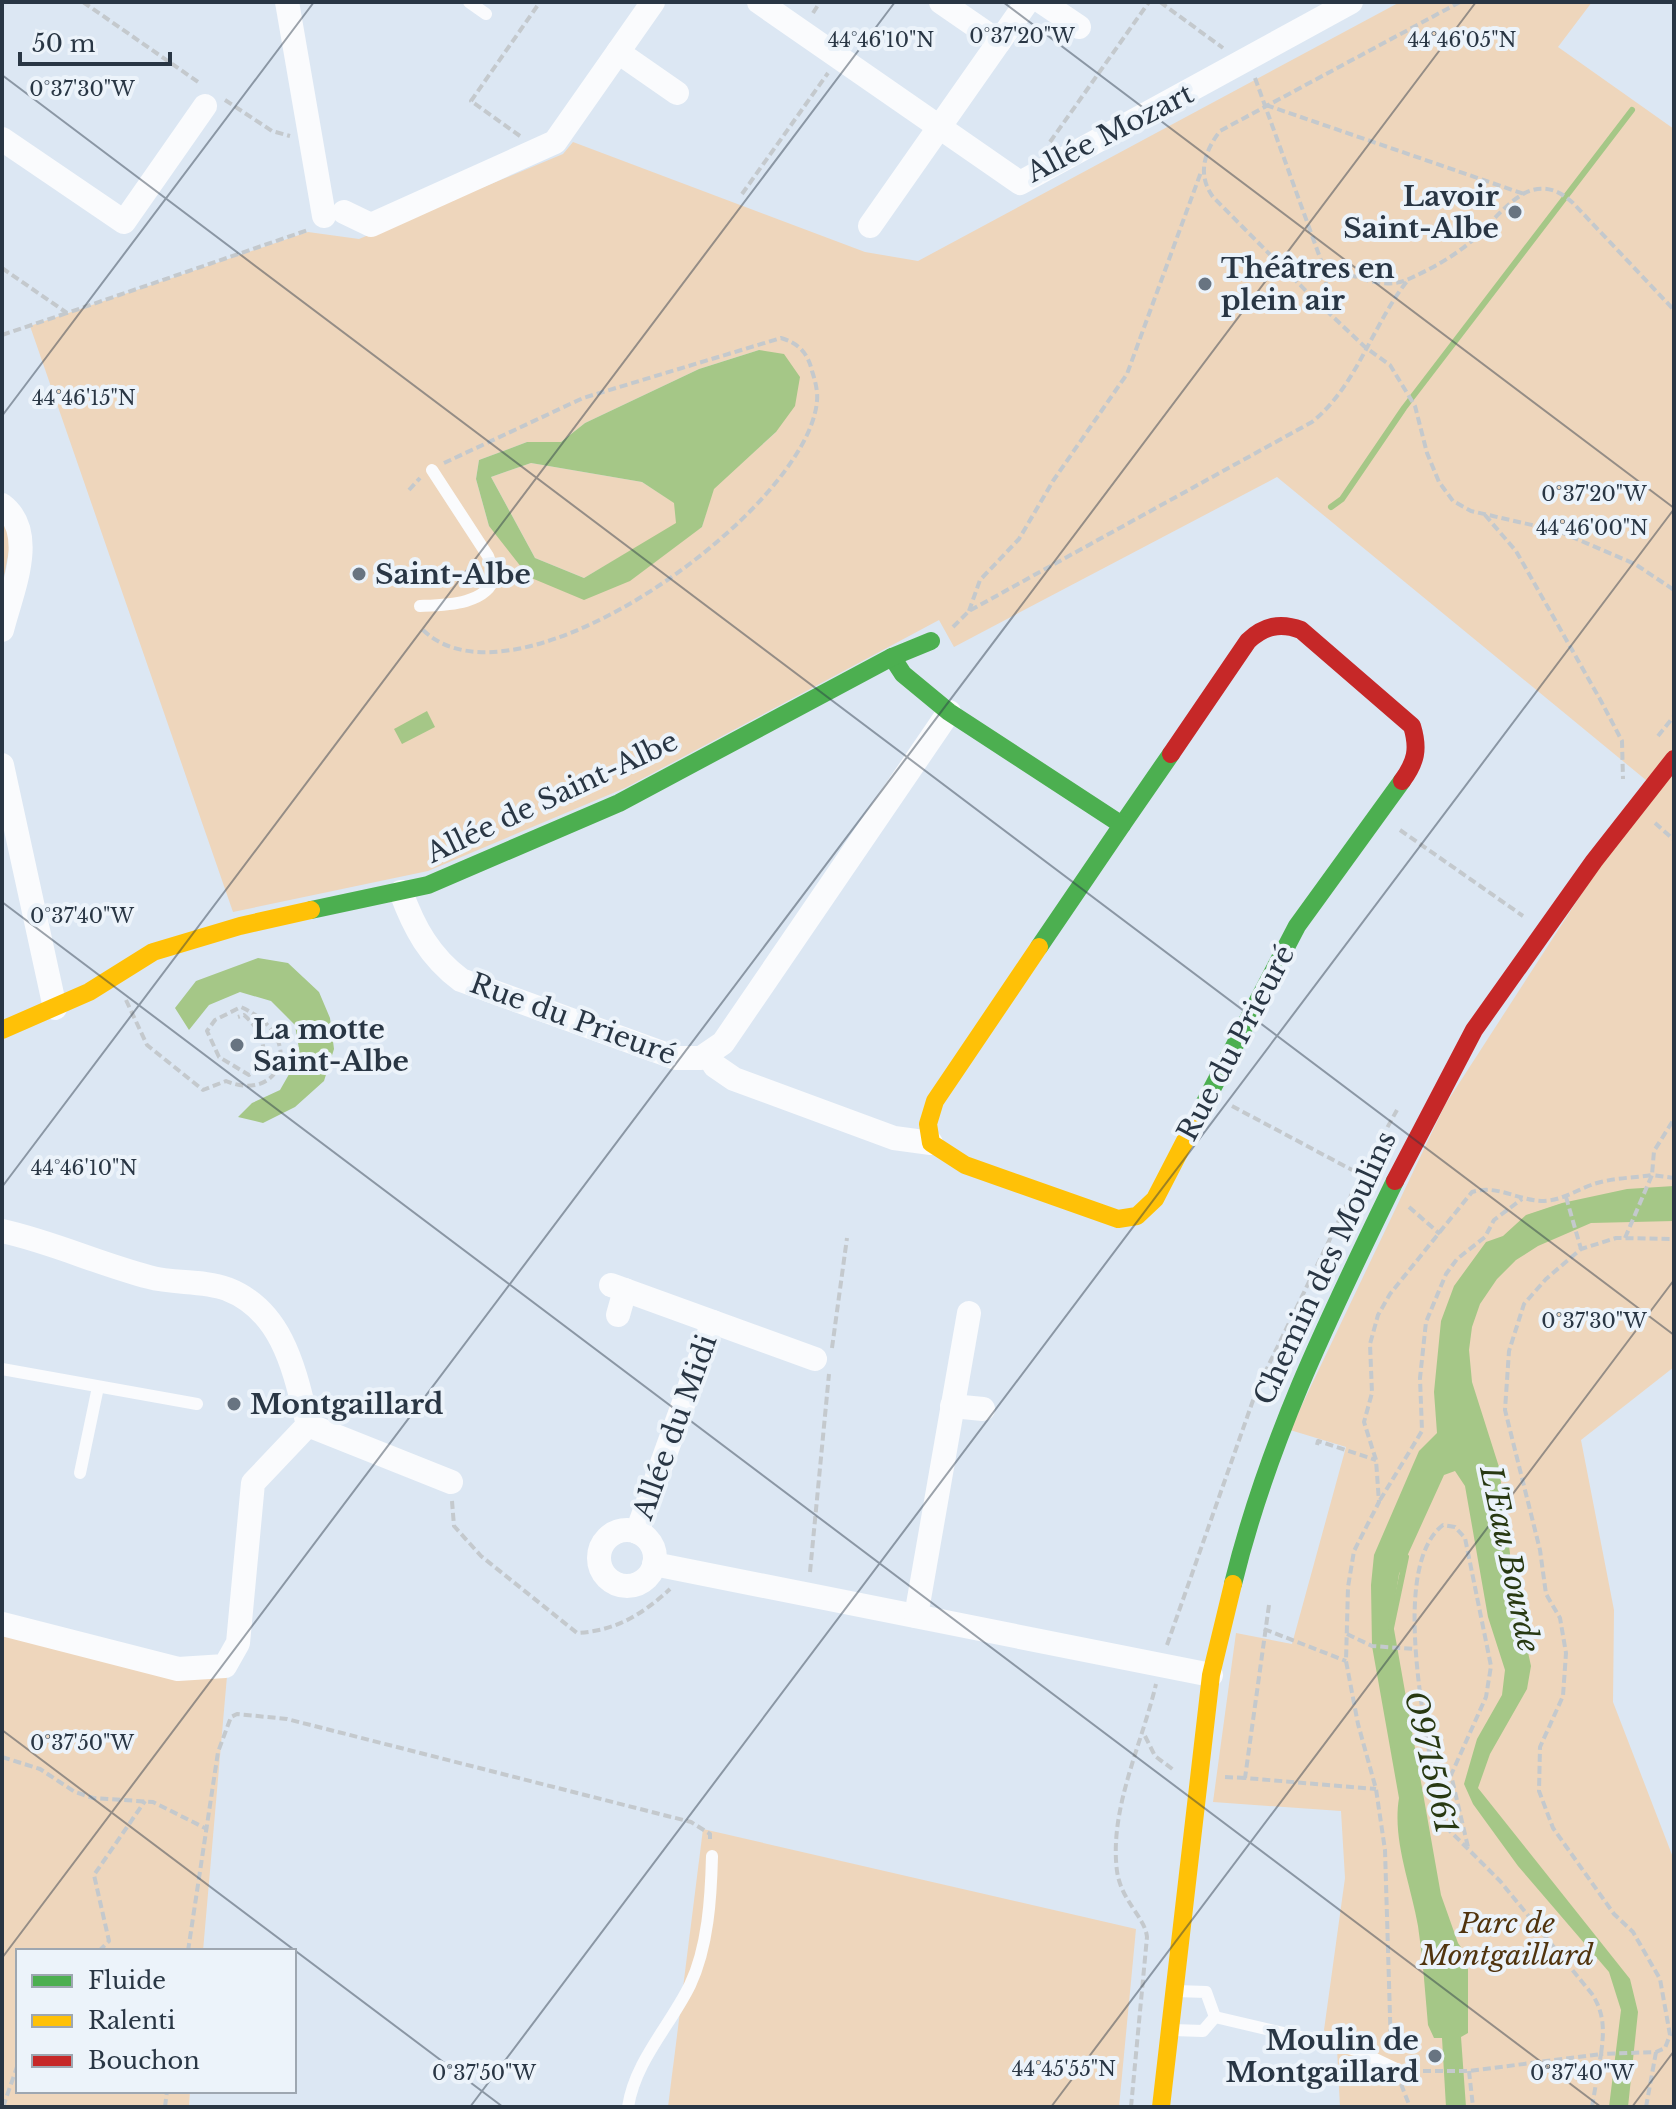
<svg xmlns="http://www.w3.org/2000/svg" width="1676" height="2109" viewBox="0 0 1676 2109" font-family="'Libre Baskerville',serif">
	<rect width="100%" height="100%" fill="#dce7f3"/>
	<g fill="#eed6bc" fill-rule="evenodd">
		<path d="M1400,2H1592L1558,47L1674,129V1367L1581,1440L1614,1610L1613,1702L1674,1860V2107H1340L1337,2048L1324,2030L1345,1878L1341,1811L1213,1802L1236,1633L1292,1644L1346,1447L1290,1430L1445,1105L1652,785L1277,477L954,647L939,620L625,788L428,871L233,912L30,326L308,232L359,239L563,154L573,142L865,252L918,261ZM759,350L776,432L713,489L702,527L584,599L489,526L476,479L479,460L527,442H561L585,423L699,369Z"/>
		<polygon points="531,463 642,482 675,503 677,524 584,578 535,558 491,477"/>
		<polygon points="2,519 11,541 2,586"/>
		<polygon points="2,1622 227,1676 203,1951 18,1951 18,2091 190,2091 189,2107 2,2107"/>
		<polygon points="703,1829 1136,1929 1119,2107 668,2107"/>
	</g>
	<g fill="#a5c787" fill-rule="evenodd">
		<path d="M759,350L784,354L800,377L795,406L776,432L714,489L702,527L630,581L584,600L529,577L489,526L476,479L479,460L527,442H561L585,423L699,369ZM531,463L642,482L674,503L676,523L584,578L535,558L491,477Z"/>
		<polygon points="427,711 435,727 402,744 394,729"/>
		<polygon points="258,958 288,963 319,992 330,1018 334,1049 324,1081 295,1107 263,1123 238,1117 252,1103 280,1090 300,1055 295,1025 271,1001 240,992 209,1005 189,1030 175,1008 196,981"/>
		<path d="M1674,1186V1221L1591,1223L1538,1246L1516,1260L1497,1279L1480,1304L1472,1327L1469,1350L1472,1382L1499,1467L1515,1593L1531,1666L1527,1689L1490,1754L1478,1788L1630,1979L1638,2012L1628,2107H1609L1621,2010L1609,1972L1518,1866L1473,1804L1464,1784L1477,1739L1502,1695L1505,1670L1488,1617L1465,1486L1455,1471L1444,1475L1399,1574L1392,1618L1441,1895L1458,1943L1468,1957V2033L1461,2037L1466,2107H1446L1442,2038H1434L1428,2025C1425,1992 1423,1959 1418,1926C1411,1885 1392,1840 1399,1798L1372,1646L1371,1585L1374,1555L1412,1467L1419,1451L1437,1433L1434,1392L1441,1321L1454,1286L1486,1242L1503,1236L1526,1215L1562,1203L1627,1189Z"/>
	</g>
	<g fill="none" stroke-linecap="round" stroke-linejoin="round">
		<g stroke="#a5c787" stroke-width="6">
			<polyline points="1331,507 1342,499 1404,408 1632,110"/>
			<polyline points="1391,1628 1406,1557"/>
		</g>
		<g stroke="#c4c9cd" stroke-width="4" stroke-dasharray="8 4" stroke-linecap="butt">
			<polyline points="83,2 201,84"/>
			<polyline points="1160,2 1223,48"/>
			<path d="M1460,2L1220,131C1204,152 1197,175 1213,197L1314,299L1365,347L1390,365L1415,406L1427,453L1439,482L1453,501L1471,511L1558,531L1635,564L1674,590"/>
			<polyline points="813,13 820,2"/>
			<polyline points="1255,78 1323,266 1331,313"/>
			<polyline points="225,100 272,131 290,136"/>
			<polyline points="1266,105 1524,194"/>
			<polyline points="520,136 471,101 540,2"/>
			<polyline points="1050,142 1149,2"/>
			<polyline points="742,194 828,73"/>
			<polyline points="2,268 67,313 308,230"/>
			<path d="M1233,278C1257,268 1285,261 1311,264C1345,267 1377,295 1411,278C1433,268 1456,255 1474,239C1502,214 1531,164 1573,203L1674,310"/>
			<polyline points="2,335 67,313"/>
			<polyline points="409,490 420,478"/>
			<polyline points="1485,515 1516,551 1601,701 1622,741 1623,779"/>
			<polyline points="969,611 980,580 1019,539 1053,481 1127,374 1201,172"/>
			<path d="M953,627L969,611L1312,422C1357,386 1372,325 1408,280"/>
			<path d="M423,630C516,721 808,510 817,401C818,391 815,380 812,371C808,353 798,343 781,338L583,398L444,463"/>
			<polyline points="1658,736 1674,716"/>
			<polyline points="1655,823 1674,840"/>
			<polyline points="1400,830 1523,916"/>
			<path d="M126,1000L147,1045L203,1090L226,1081C280,1104 309,1038 241,1007L215,1020L207,1031L219,1057L249,1075L262,1065C267,1045 260,1029 244,1015L238,1017"/>
			<polyline points="1232,1106 1369,1179"/>
			<polyline points="1566,1197 1581,1249"/>
			<polyline points="1409,1207 1440,1234"/>
			<polyline points="1625,1238 1652,1175 1674,1178"/>
			<polyline points="832,1348 847,1238"/>
			<polyline points="1317,1445 1318,1441 1376,1460"/>
			<polyline points="1380,1500 1422,1431 1420,1378 1426,1322 1446,1274 1457,1259 1485,1237 1494,1220 1522,1199"/>
			<path d="M452,1501L454,1526L481,1556L577,1633C615,1631 642,1615 670,1589"/>
			<polyline points="810,1572 829,1374"/>
			<polyline points="1269,1605 1245,1778 1376,1789"/>
			<polyline points="1264,1629 1346,1661"/>
			<polyline points="1347,1634 1372,1646 1414,1649"/>
			<polyline points="1167,1645 1257,1389 1361,1175 1397,1110"/>
			<polyline points="1145,1736 1155,1756 1175,1771"/>
			<polyline points="2,1757 40,1769 75,1792 93,1798 153,1802 207,1829"/>
			<polyline points="1434,1775 1451,1775"/>
			<polyline points="1225,1777 1245,1778"/>
			<polyline points="99,1951 109,1941 94,1875 145,1801"/>
			<polyline points="188,1951 218,1752 231,1717 237,1714 287,1719 691,1822 710,1834 710,1840"/>
			<path d="M1391,2049L1385,1850L1376,1789L1358,1724L1346,1661L1348,1587L1354,1551L1379,1502L1376,1460L1364,1422L1372,1393L1370,1344L1378,1315L1390,1294L1472,1192C1498,1184 1518,1201 1544,1201C1562,1200 1575,1191 1591,1185C1609,1178 1633,1178 1652,1175L1654,1151L1674,1119"/>
			<path d="M1411,2071H1469L1601,2054C1604,2032 1605,2014 1592,1994L1500,1881L1449,1830L1439,1812C1431,1750 1386,1569 1443,1525L1455,1527L1465,1538L1491,1666L1486,1697L1451,1775L1468,1847"/>
			<polyline points="1469,2071 1473,2107"/>
			<polyline points="1401,2084 1410,2107"/>
			<polyline points="3,2107 18,2064"/>
			<polyline points="165,2107 167,2091"/>
			<path d="M1131,2107L1147,1937C1145,1917 1121,1901 1117,1871C1109,1809 1142,1744 1156,1684"/>
			<polyline points="1592,2107 1601,2054 1656,2052 1665,2048 1670,2035 1660,1979 1633,1932 1614,1914 1553,1828 1539,1791 1540,1747 1563,1696 1566,1653 1560,1618 1546,1594 1540,1550 1505,1410 1509,1351 1524,1304 1546,1279 1581,1249 1616,1238 1674,1239"/>
			<polyline points="1646,2107 1656,2052"/>
		</g>
		<g stroke="#fafbfd" stroke-width="12">
			<polyline points="469,2 486,14"/>
			<path d="M420,606C445,605 487,605 495,576L488,556L432,470"/>
			<polyline points="2,1369 197,1404"/>
			<polyline points="80,1473 98,1387"/>
			<polyline points="1215,2017 1356,2050 1396,2069"/>
			<polyline points="1173,2030 1203,2031 1215,2017 1206,1992 1176,1991"/>
			<path d="M628,2107C635,2061 670,2026 690,1985C708,1947 711,1898 712,1856"/>
		</g>
		<g stroke="#fafbfd" stroke-width="24">
			<polyline points="287,2 324,216"/>
			<polyline points="759,2 1020,183 1351,2"/>
			<polyline points="941,2 999,42"/>
			<polyline points="1042,2 1079,27"/>
			<polyline points="618,52 677,93"/>
			<polyline points="2,139 124,222 205,106"/>
			<polyline points="344,212 371,225 555,142 653,2"/>
			<polyline points="870,226 1027,2"/>
			<path d="M2,505C39,533 11,593 2,630"/>
			<polyline points="2,765 55,1008"/>
			<path d="M401,892C414,928 430,957 461,980L676,1058H701L723,1043L949,712"/>
			<polyline points="708,1055 715,1066 734,1079 894,1138 931,1143"/>
			<path d="M2,1231C52,1242 99,1264 149,1277C174,1284 202,1280 227,1289C284,1311 295,1373 308,1425L253,1483L238,1643L225,1666L178,1669L2,1624"/>
			<polyline points="611,1285 815,1359"/>
			<polyline points="618,1315 625,1290"/>
			<polyline points="952,1406 983,1409"/>
			<polyline points="308,1425 451,1482"/>
			<circle cx="627" cy="1558" r="28"/>
			<polyline points="637,1532 713,1322"/>
			<polyline points="654,1564 1211,1675"/>
			<polyline points="916,1616 969,1313"/>
		</g>
		<g stroke="#4caf50" stroke-width="18">
			<polyline points="892,657 903,674 949,712 1122,825 1171,754"/>
			<polyline points="311,910 428,885 619,803 892,657 931,641"/>
			<polyline points="1039,947 1122,825"/>
			<polyline points="1201,1110 1297,926 1402,781"/>
			<path d="M1233,1584C1268,1440 1331,1313 1395,1181"/>
		</g>
		<g stroke="#ffc107" stroke-width="18">
			<polyline points="1039,947 935,1101 928,1124 931,1143 965,1165 1118,1219 1137,1216 1155,1199 1201,1110"/>
			<polyline points="2,1030 89,992 153,952 240,926 311,910"/>
			<polyline points="1161,2107 1211,1675 1233,1584"/>
		</g>
		<g stroke="#c62828" stroke-width="18">
			<path d="M1171,754L1248,641C1264,626 1280,622 1301,630L1412,726C1419,749 1416,762 1402,781"/>
			<polyline points="1395,1181 1474,1030 1594,861 1674,759"/>
		</g>
	</g>
	<path fill="none" stroke="#293644" stroke-width="2" stroke-opacity="0.45" d="M1003,2L1674,508M2,75L1674,1335M2,416L314,2M2,902L1601,2107M2,1187L895,2M2,1730L503,2107M2,1958L1476,2M470,2107L1674,509M1051,2107L1674,1280M1632,2107L1674,2051"/>
	<g fill="#687481" stroke="#ecf3fa" stroke-width="3">
		<circle cx="1515" cy="212" r="8"/>
		<circle cx="1205" cy="284" r="8"/>
		<circle cx="359" cy="574" r="8"/>
		<circle cx="237" cy="1045" r="8"/>
		<circle cx="234" cy="1404" r="8"/>
		<circle cx="1435" cy="2056" r="8"/>
	</g>
	<g text-anchor="middle" dominant-baseline="central" stroke-width="8" stroke-linejoin="round" paint-order="stroke">
		<g font-size="28" fill="#293644" stroke="#ecf3fa">
			<text transform="translate(1110 133) rotate(-27)">Allée Mozart</text>
			<text transform="translate(552 797) rotate(-25)">Allée de Saint-Albe</text>
			<text transform="translate(573 1019) rotate(20)">Rue du Prieuré</text>
			<text transform="translate(1236 1043) rotate(-62)">Rue du Prieuré</text>
			<text transform="translate(1325 1268) rotate(-65)">Chemin des Moulins</text>
			<text transform="translate(675 1427) rotate(-70)">Allée du Midi</text>
		</g>
		<g font-size="28" font-weight="bold" fill="#293644" stroke="#ecf3fa" text-anchor="start">
			<text x="1499" y="196" text-anchor="end">Lavoir<tspan x="1499" dy="32">Saint-Albe</tspan></text>
			<text x="1221" y="268">Théâtres en<tspan x="1221" dy="32">plein air</tspan></text>
			<text x="375" y="574">Saint-Albe</text>
			<text x="253" y="1029">La motte<tspan x="253" dy="32">Saint-Albe</tspan></text>
			<text x="250" y="1404">Montgaillard</text>
			<text x="1419" y="2040" text-anchor="end">Moulin de<tspan x="1419" dy="32">Montgaillard</tspan></text>
		</g>
		<g font-size="28" font-style="italic" fill="#51340e" stroke="#ecf3fa">
			<text x="1507" y="1923">Parc de<tspan x="1507" dy="32">Montgaillard</tspan></text>
		</g>
		<g font-size="30" font-style="italic" fill="#283912" stroke="#ecf3fa">
			<text transform="translate(1510 1559) rotate(78)">L'Eau Bourde</text>
			<text transform="translate(1431 1762) rotate(77)">O9715061</text>
		</g>
	</g>
	<g font-size="20" text-anchor="middle" fill="#293644" stroke="#ecf3fa" stroke-width="8" stroke-linejoin="round" paint-order="stroke">
		<text x="1022" y="43">0°37'20"W</text>
		<text x="881" y="47">44°46'10"N</text>
		<text x="1462" y="47">44°46'05"N</text>
		<text x="82" y="96">0°37'30"W</text>
		<text x="84" y="405">44°46'15"N</text>
		<text x="1594" y="501">0°37'20"W</text>
		<text x="1592" y="535">44°46'00"N</text>
		<text x="82" y="923">0°37'40"W</text>
		<text x="84" y="1175">44°46'10"N</text>
		<text x="1594" y="1328">0°37'30"W</text>
		<text x="82" y="1750">0°37'50"W</text>
		<text x="1064" y="2076">44°45'55"N</text>
		<text x="484" y="2080">0°37'50"W</text>
		<text x="1582" y="2080">0°37'40"W</text>
	</g>
	<rect width="1676" height="2109" fill="none" stroke="#293644" stroke-width="8"/>
	<rect x="16" y="1949" width="280" height="144" fill="#ecf3fa" stroke="#9ea7b1" stroke-width="2"/>
	<rect x="32" y="1975" width="40" height="12" fill="#4caf50" stroke="#9ea7b1" stroke-width="2"/>
	<text x="88" y="1989" font-size="24" fill="#293644">Fluide</text>
	<rect x="32" y="2015" width="40" height="12" fill="#ffc107" stroke="#9ea7b1" stroke-width="2"/>
	<text x="88" y="2029" font-size="24" fill="#293644">Ralenti</text>
	<rect x="32" y="2055" width="40" height="12" fill="#c62828" stroke="#9ea7b1" stroke-width="2"/>
	<text x="88" y="2069" font-size="24" fill="#293644">Bouchon</text>
	<path d="M20 52v12h150v-12" fill="none" stroke="#293644" stroke-width="4"/>
	<text x="32" y="52" font-size="24" fill="#293644" stroke="#ecf3fa" stroke-width="6" paint-order="stroke">50 m</text>
</svg>
